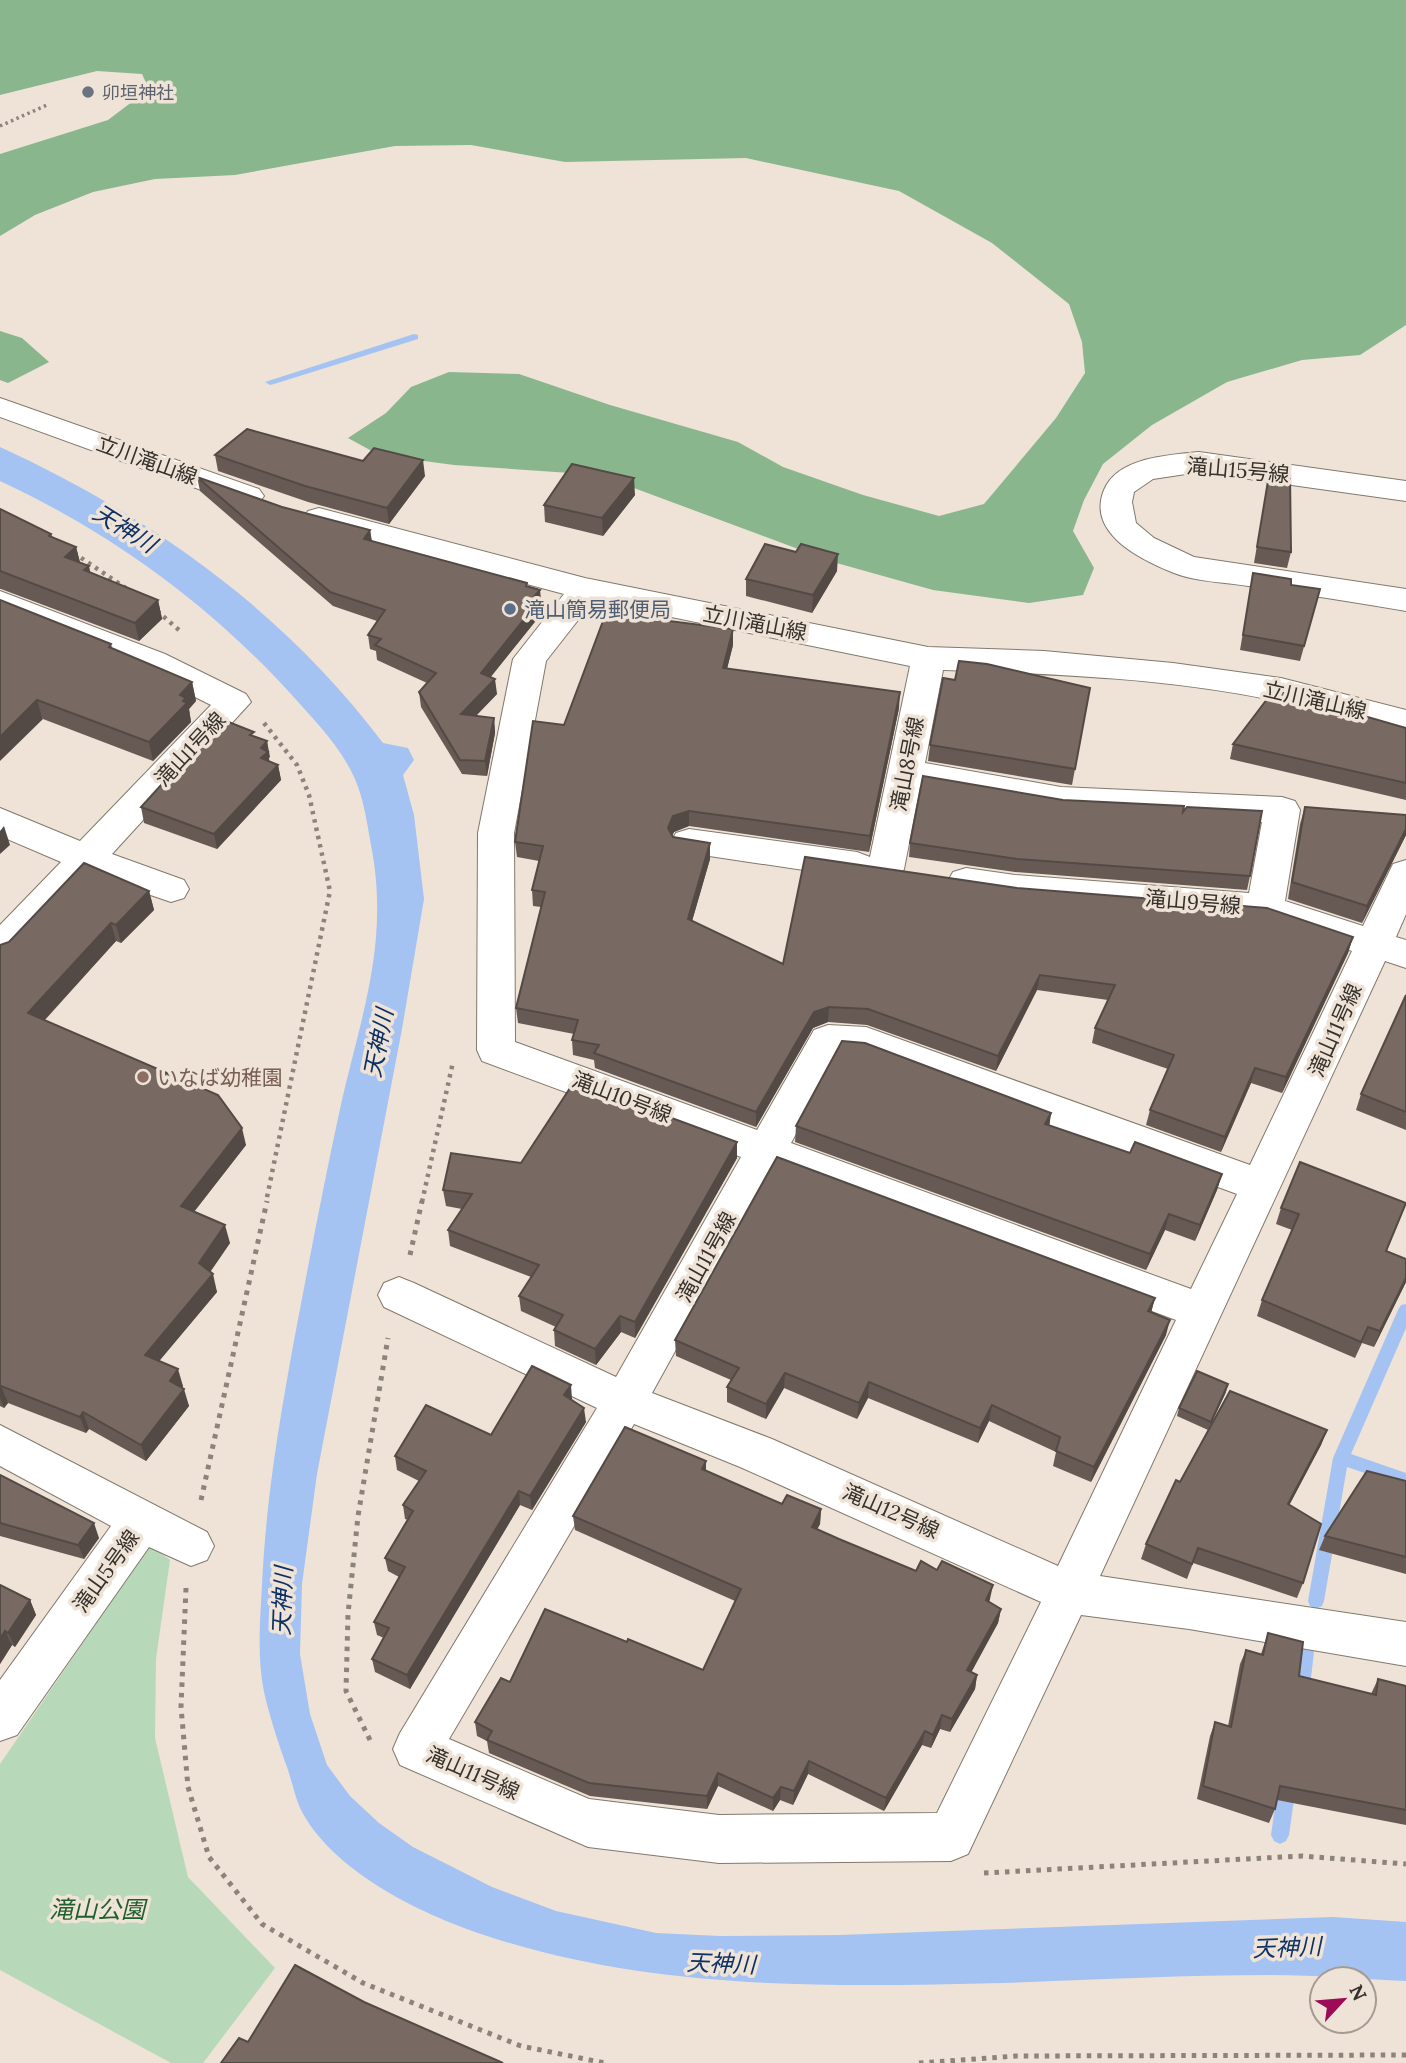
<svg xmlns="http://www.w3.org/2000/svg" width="1406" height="2063" viewBox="0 0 1406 2063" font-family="Lora,'Noto Sans JP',serif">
	<rect width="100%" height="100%" fill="#eee3d6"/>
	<polygon fill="#b7d9b9" points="150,1545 170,1560 156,1659 155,1738 188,1877 275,1968 203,2063 171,2063 0,1970 0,1764"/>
	<g fill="#8ab68e">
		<polygon points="0,0 1406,0 1406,325 1360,355 1302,360 1227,382 1152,425 1103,464 1084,500 1073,531 1094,568 1083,595 1029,603 933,590 833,562 599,475 454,465 379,455 348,438 386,413 411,387 449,372 519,374 610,405 738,442 783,467 863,495 939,516 984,504 1056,418 1085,373 1082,342 1069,304 992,243 899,191 746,158 565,162 471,145 395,146 235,175 155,179 93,192 35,215 0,236 0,154 108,120 149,89 142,74 97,71 0,95"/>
		<polygon points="0,331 22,338 49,362 8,383 0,380"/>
	</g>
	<path fill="#a4c3f2" d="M0,447C150,516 283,610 383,743L408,748L414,760L403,775L414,815L424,899L402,1029L317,1474L302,1584L300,1654L310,1714L327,1765L350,1796L379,1823L413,1847L492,1887L556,1911L656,1933L720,1936L839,1935L1333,1917L1406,1922V1981C1361,1979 1316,1975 1272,1975C1182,1975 1092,1980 1003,1983C827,1987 653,1991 484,1935C421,1914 331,1871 300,1808C295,1796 292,1782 288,1770C279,1745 270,1718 264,1692C257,1657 260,1621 262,1585C266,1501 278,1429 293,1346C308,1267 323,1187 340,1109C361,1015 390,943 371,845C367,823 364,800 355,779C341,747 314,720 291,694C209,604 110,532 0,481Z"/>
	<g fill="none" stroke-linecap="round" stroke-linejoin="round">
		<g fill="#a4c3f2" fill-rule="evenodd">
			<polygon points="414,334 418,335 418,339 274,384 270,385 265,382"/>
			<polygon points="1406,1304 1406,1328 1351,1454 1406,1473 1406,1487 1347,1467 1324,1601 1322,1606 1316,1609 1310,1606 1308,1601 1333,1458 1398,1310 1401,1305"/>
			<polygon points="1306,1644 1312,1646 1314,1652 1309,1695 1306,1701 1300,1703 1294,1701 1291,1695 1298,1652 1300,1646"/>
			<polygon points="1287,1777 1293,1779 1296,1785 1289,1835 1286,1841 1280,1844 1274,1841 1271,1835 1278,1785 1281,1779"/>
		</g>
		<defs>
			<g id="minor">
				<polygon points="0,398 259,489 264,496 259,503 248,506 237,503 0,417"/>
				<path d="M1199,452L1406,481V501L1199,472L1153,479L1134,492L1132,502L1136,523L1154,538L1194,557L1406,589V611C1353,602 1301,594 1248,586C1224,582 1197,582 1174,573C1142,560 1086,534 1104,490C1117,457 1170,455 1199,452Z"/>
				<path d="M319,508L585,578L928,647L1044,651L1173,663L1281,678L1406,710V734C1365,723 1324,711 1282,702C1171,678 1055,674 943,670L925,763L1061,787L1282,797L1295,801L1300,810L1285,901L1363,926L1393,864L1406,860V914L1396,937L1406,940V968L1385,961L1100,1576L1406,1622V1666L1189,1629L1081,1615L968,1854L951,1861L719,1863L588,1847L400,1765L393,1749L400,1733L597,1408L384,1307L378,1295L384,1283L399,1277L414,1283L616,1377L741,1157L482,1061L477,1050L478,833L513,659L564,594L308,525L303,518L308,511ZM593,601L910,666L870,857L857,852L689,829L676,833L671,842L676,851L857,878L870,873L873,878L886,882L899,878L904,869L920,787L1061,811L1262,822L1249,893L1015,875L966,868L953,872L948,881L953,890L1015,901L1264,921L1352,951L1250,1165L866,1027L828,1025L814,1030L757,1130L515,1042L514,833L546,661ZM839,1055L864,1057L1237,1194L1191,1289L791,1143ZM775,1170L1176,1320L1058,1566L772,1439L652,1393ZM634,1424L740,1467L1041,1602L937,1813L719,1815L589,1799L449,1739Z"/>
				<polygon points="0,591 165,654 246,694 251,702 112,854 184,880 189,889 184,898 171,902 92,875 13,959 0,963 0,925 61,862 0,836 0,808 80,841 211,705 141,670 0,614"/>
				<polygon points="0,1425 207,1532 214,1546 207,1560 191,1566 149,1547 17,1735 0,1741 0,1680 111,1526 0,1466"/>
			</g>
		</defs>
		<use href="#minor" stroke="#82786c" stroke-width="2"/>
		<polyline stroke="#8c847b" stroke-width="3.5" stroke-dasharray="2.5 3.5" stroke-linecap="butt" points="0,126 47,105"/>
		<g stroke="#8c847b" stroke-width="4.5" stroke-dasharray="3.5 5" stroke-linecap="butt">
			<polyline points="74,553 127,589"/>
			<polyline points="157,611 179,630"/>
			<polyline points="264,723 297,765 309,795 330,891 266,1202"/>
			<polyline points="422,1202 453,1062"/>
		</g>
		<g stroke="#8c847b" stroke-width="5" stroke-dasharray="4.5 6" stroke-linecap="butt">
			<polyline points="410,1255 422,1201"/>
			<polyline points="201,1500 267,1201"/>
			<polyline points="186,1588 181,1707 188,1787 209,1857 262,1924 363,1983 521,2046 605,2063"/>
			<polyline points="370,1740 346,1691 348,1614 358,1516 388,1338"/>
			<polyline points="984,1873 1302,1856 1406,1864"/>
			<polyline points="919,2063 1016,2056 1406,2055"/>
		</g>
		<use href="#minor" fill="#fff" fill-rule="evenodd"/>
	</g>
	<g fill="#675a55">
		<polygon points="215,455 363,461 425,476 389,524 308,502 218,471"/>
		<polygon points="1269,475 1291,552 1287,568 1254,563"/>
		<polygon points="197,477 282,507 370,530 372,541 527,583 527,586 540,590 541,605 537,609 538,618 490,677 497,694 476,716 494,718 495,733 487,776 462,774 421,707 419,692 427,683 377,660 376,651 370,649 368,635 377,621 333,606 200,491"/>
		<polygon points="635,495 603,536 545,522 544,505"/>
		<polygon points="0,509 51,534 53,538 76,547 80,563 91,573 158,600 162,619 139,641 1,589 0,589"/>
		<polygon points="837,571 812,613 746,596 746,579"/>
		<polygon points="1253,573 1291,585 1320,589 1300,661 1240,650"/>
		<polygon points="0,600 111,644 112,648 192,682 196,701 189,709 191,722 153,761 43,719"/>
		<polygon points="733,645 727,669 899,708 869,852 689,826 674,832 672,835 673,837 710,859 692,921 783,964 1353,937 1348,953 1282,1093 1251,1083 1221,1152 1146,1125 1150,1110 1168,1069 1092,1043 1095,1028 1108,1000 1037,990 996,1071 867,1025 828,1022 813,1028 756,1127 595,1068 594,1060 573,1055 572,1040 574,1034 518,1023 516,1008 541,907 533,906 532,890 539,861 517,857 515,842 564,725"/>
		<polygon points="955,680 1090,688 1072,785 928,761 930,745"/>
		<polygon points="1406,728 1406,800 1230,759 1233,744"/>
		<polygon points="254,736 267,741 269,762 278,765 281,780 217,849 144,823 141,807"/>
		<polygon points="1063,800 1183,812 1250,876 1247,890 1015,872 909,857 910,843"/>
		<polygon points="1305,807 1406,815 1406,835 1362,923 1288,899 1300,824"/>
		<polygon points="149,891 154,910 121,943 116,941 45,1020 246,1145 194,1212 230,1243 210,1272 217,1292 159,1361 183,1386 182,1388 189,1406 146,1461 89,1429 86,1433 8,1403 4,1408 0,1406 0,945"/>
		<polygon points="1406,995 1406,1130 1356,1110 1361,1094"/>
		<polygon points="1051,1113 1049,1125 1130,1153 1222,1174 1217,1190 1195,1241 1165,1230 1146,1270 795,1142 796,1126"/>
		<polygon points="737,1158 635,1338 621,1332 596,1365 555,1346 554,1330 556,1327 521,1311 519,1296 531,1277 450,1246 448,1230 462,1209 446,1206 443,1190 521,1163"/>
		<polygon points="1281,1208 1400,1219 1386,1251 1406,1259 1406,1282 1374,1347 1362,1343 1355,1358 1257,1316 1262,1300 1292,1230 1276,1224"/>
		<polygon points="1155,1298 1151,1312 1166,1335 1091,1482 1053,1466 1056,1452 989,1421 978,1443 868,1398 857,1419 784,1388 766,1419 727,1402 727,1387 731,1380 676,1356 675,1340"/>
		<polygon points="1226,1392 1208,1430 1177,1416 1179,1408"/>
		<polygon points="572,1399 586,1422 532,1510 520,1505 410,1689 375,1672 372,1659 384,1638 377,1635 374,1622 399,1577 388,1571 385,1558 408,1520 405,1519 403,1505 419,1481 397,1470 395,1456 491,1435"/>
		<polygon points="1327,1430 1321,1445 1289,1505 1303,1583 1297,1598 1193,1563 1187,1579 1141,1559 1146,1544"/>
		<polygon points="706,1461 706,1471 782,1504 821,1509 820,1524 817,1529 839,1539 916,1571 990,1599 989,1602 1001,1609 998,1623 971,1672 977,1675 975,1689 950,1732 940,1729 931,1748 922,1745 884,1811 808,1774 793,1805 780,1800 773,1811 718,1786 707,1809 590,1796 489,1753 487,1741 477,1736 475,1722 510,1682 627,1642 703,1670 735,1601 575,1530 573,1516"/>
		<polygon points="0,1475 99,1538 84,1559 0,1536"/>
		<polygon points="1406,1481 1406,1574 1319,1550 1325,1536"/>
		<polygon points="0,1585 30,1600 36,1615 15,1647 12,1645 0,1664"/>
		<polygon points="1268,1633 1299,1676 1371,1694 1378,1679 1406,1686 1406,1825 1277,1800 1275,1809 1269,1823 1197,1799 1210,1736 1215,1722 1228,1726 1240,1664 1246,1650 1261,1654"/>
	</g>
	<g fill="#544a45">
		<polygon points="423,460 425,476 389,524 387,508"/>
		<polygon points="634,478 635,495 603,536 602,518"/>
		<polygon points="370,530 372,545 364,539"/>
		<polygon points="76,547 81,566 65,557"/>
		<polygon points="838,554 837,571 812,613 813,595"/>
		<polygon points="89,566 93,585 84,570"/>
		<polygon points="540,590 541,605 537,609 538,618 482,688 481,673 529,602"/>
		<polygon points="158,600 162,619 139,641 135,623"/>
		<polygon points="733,629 733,645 723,684 723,668"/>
		<polygon points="495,679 497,694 463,729 461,714"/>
		<polygon points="192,682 196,701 189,709 191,722 153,761 149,742 180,695"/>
		<polygon points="900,692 899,708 869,852 870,836"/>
		<polygon points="37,700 43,719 0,761 0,737"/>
		<polygon points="494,718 495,733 487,776 485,761"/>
		<polygon points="267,741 270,757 269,758 270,767 261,758 261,748"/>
		<polygon points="278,765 281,780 217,849 214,834"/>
		<polygon points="689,811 689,826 674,832 669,843 668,828 673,816"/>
		<polygon points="4,826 10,845 0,854 0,831"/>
		<polygon points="1406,829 1406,835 1362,923 1367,906"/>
		<polygon points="710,843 710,859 688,935 688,919"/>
		<polygon points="149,891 154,910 121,943 116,925"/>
		<polygon points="111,923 116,941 34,1031 28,1013"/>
		<polygon points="1353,937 1348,953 1282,1093 1286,1077"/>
		<polygon points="1040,975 1037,990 996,1071 998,1056"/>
		<polygon points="829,1007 828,1022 813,1028 756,1127 756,1112 814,1012"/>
		<polygon points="1255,1068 1251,1083 1221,1152 1225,1137"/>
		<polygon points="1051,1113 1049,1129 1045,1124"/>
		<polygon points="242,1128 246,1145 185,1223 181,1206"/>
		<polygon points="737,1142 737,1158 635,1338 635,1322"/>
		<polygon points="1222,1174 1217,1190 1195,1241 1200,1225"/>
		<polygon points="1169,1214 1165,1230 1146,1270 1150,1254"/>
		<polygon points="225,1225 230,1243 204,1281 199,1263"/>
		<polygon points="213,1274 217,1292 150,1372 145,1355"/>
		<polygon points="1406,1278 1406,1282 1374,1347 1380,1331"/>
		<polygon points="1155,1298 1151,1313 1148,1311"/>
		<polygon points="620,1316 621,1332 596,1365 595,1349"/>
		<polygon points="1170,1320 1166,1335 1091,1482 1094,1467"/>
		<polygon points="178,1369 183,1386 175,1398 170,1381"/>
		<polygon points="785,1373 784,1388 766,1419 766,1404"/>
		<polygon points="869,1382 868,1398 857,1419 859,1403"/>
		<polygon points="1228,1384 1226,1392 1208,1430 1211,1422"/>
		<polygon points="571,1385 572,1399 565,1410 564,1395"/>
		<polygon points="1,1386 8,1403 4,1408 0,1398 0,1388"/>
		<polygon points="184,1389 189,1406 146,1461 141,1445"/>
		<polygon points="992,1405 989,1421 978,1443 980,1428"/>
		<polygon points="584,1408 586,1422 532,1510 530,1496"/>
		<polygon points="83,1412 89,1429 86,1433 80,1417"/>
		<polygon points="1327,1430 1321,1445 1282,1519 1288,1504"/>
		<polygon points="706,1461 706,1476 702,1469"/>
		<polygon points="519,1491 520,1505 410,1689 407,1675"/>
		<polygon points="821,1509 820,1524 811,1541 812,1527"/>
		<polygon points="94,1523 99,1538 84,1559 78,1545"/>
		<polygon points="993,1585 990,1599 983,1614 986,1600"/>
		<polygon points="30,1600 36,1615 15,1647 8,1633"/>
		<polygon points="1001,1609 998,1623 965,1684 967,1670"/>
		<polygon points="5,1631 12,1645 0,1664 0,1639"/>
		<polygon points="977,1675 975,1689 950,1732 952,1719"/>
		<polygon points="942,1715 940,1729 931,1748 933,1735"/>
		<polygon points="925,1731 922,1745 884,1811 886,1798"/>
		<polygon points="809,1761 808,1774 793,1805 794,1791"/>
		<polygon points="718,1773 718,1786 707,1809 707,1796"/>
		<polygon points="781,1787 780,1800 773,1811 773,1798"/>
	</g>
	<g fill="#786963" stroke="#544a45" stroke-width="2">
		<polygon points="247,429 363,461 374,448 423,460 387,508 305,486 215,455"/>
		<polygon points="572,464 634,478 602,518 544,505"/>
		<polygon points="1269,475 1290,476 1291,552 1257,547"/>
		<polygon points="197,477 282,507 370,530 364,539 527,583 526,586 540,590 529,602 537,603 481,673 495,679 461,714 494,718 485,761 460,760 419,692 436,673 375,645 381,639 368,635 385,610 330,592"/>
		<polygon points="0,509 51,534 49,536 76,547 65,557 89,566 84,570 158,600 135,623 0,571"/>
		<polygon points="765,544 796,552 801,544 838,554 813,595 746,579"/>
		<polygon points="1253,573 1291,579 1291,585 1320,589 1304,646 1243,635"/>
		<polygon points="0,600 111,644 109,647 192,682 180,695 186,698 183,701 187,703 149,742 37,700 0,737"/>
		<polygon points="606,613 733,629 723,668 900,692 870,836 689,811 673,816 668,828 673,837 710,843 688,919 783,964 805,857 1017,888 1267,908 1353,937 1286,1077 1255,1068 1225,1137 1150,1110 1174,1055 1095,1028 1115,985 1040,975 998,1056 868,1009 829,1007 814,1012 756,1112 594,1053 599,1045 572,1040 578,1020 516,1008 545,892 532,890 543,846 515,842 533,721 564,725"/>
		<polygon points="959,661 987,664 1090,688 1075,769 930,745 943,678 955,680"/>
		<polygon points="1274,690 1406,728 1406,783 1233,744"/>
		<polygon points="221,719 254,732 250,735 267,741 261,748 268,752 261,758 278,765 214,834 141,807"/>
		<polygon points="923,776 1063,800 1184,806 1183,812 1187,807 1262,811 1250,876 1017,859 910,843"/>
		<polygon points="1305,807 1406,815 1406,829 1367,906 1292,882"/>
		<polygon points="84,863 149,891 116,925 111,923 28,1013 218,1095 242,1128 181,1206 225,1225 199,1263 213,1274 145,1355 178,1369 170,1381 184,1389 141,1445 83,1412 80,1417 1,1386 0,1388 0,945 9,942"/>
		<polygon points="1406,995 1406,1112 1361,1094"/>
		<polygon points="842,1041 865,1043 1051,1113 1045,1124 1130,1153 1135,1142 1222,1174 1200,1225 1169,1214 1150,1254 796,1126"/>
		<polygon points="574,1082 737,1142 635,1322 620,1316 595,1349 554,1330 563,1315 519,1296 539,1265 448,1230 472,1194 443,1190 451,1153 521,1163"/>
		<polygon points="777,1157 1155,1298 1148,1311 1170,1320 1094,1467 1056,1451 1060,1437 992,1405 980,1428 869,1382 859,1403 785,1373 766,1404 727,1387 739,1368 675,1340"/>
		<polygon points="1300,1162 1406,1203 1386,1251 1406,1259 1406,1278 1380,1331 1368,1327 1361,1342 1262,1300 1299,1214 1281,1208"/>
		<polygon points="532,1366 571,1385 564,1395 584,1408 530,1496 519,1491 407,1675 372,1659 389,1628 374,1622 405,1567 385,1558 413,1511 403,1505 426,1471 395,1456 426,1405 491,1435"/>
		<polygon points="1197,1371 1228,1384 1211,1422 1179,1408"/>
		<polygon points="1230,1391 1327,1430 1288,1504 1321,1524 1303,1583 1198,1548 1192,1564 1146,1544 1176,1480 1180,1482"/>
		<polygon points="625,1427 706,1461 702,1469 782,1504 787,1495 821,1509 812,1527 839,1539 916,1571 921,1561 937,1570 942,1561 993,1585 986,1600 1001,1609 967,1670 977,1675 952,1719 942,1715 933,1735 925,1731 886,1798 809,1761 794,1791 781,1787 773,1798 718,1773 707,1796 589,1783 487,1740 492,1731 475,1722 501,1678 510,1682 545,1609 627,1642 628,1639 703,1670 741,1589 573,1516"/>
		<polygon points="1367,1471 1406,1481 1406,1557 1325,1536"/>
		<polygon points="0,1475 94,1523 78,1545 0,1523"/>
		<polygon points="0,1585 30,1600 8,1633 5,1631 0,1639"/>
		<polygon points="1268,1633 1303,1642 1299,1676 1376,1695 1378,1679 1406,1686 1406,1810 1280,1786 1275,1809 1203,1786 1215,1722 1231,1727 1246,1650 1263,1655"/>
		<polygon points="295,1965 364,2002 503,2063 221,2063 239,2038 248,2042"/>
	</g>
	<circle fill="#6b7280" stroke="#eee3d6" stroke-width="2.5" cx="88" cy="92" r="7"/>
	<circle fill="#5c6f8a" stroke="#eee3d6" stroke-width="2.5" cx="510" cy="609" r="7"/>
	<circle fill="#8d6e63" stroke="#eee3d6" stroke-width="2.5" cx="143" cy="1077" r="7"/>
	<g text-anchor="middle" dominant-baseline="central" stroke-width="7" stroke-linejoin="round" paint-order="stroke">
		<g font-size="18" fill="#5b616d" stroke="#eee3d6" text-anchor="start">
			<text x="102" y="92">卯垣神社</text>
		</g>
		<g font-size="21" fill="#36312c" stroke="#eee3d6">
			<text transform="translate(147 460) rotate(20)">立川滝山線</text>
			<text transform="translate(1238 470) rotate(5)">滝山15号線</text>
			<text transform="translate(755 623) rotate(11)">立川滝山線</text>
			<text transform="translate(1315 700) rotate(13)">立川滝山線</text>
			<text transform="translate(190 749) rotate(-47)">滝山1号線</text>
			<text transform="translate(907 764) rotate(-79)">滝山8号線</text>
			<text transform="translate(1193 902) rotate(5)">滝山9号線</text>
			<text transform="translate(1335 1030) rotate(-66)">滝山11号線</text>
			<text transform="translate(622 1097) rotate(21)">滝山10号線</text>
			<text transform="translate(706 1257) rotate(-61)">滝山11号線</text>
			<text transform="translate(891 1511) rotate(24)">滝山12号線</text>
			<text transform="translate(106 1571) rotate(-54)">滝山5号線</text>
			<text transform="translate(473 1773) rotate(24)">滝山11号線</text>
		</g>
		<g font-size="21" fill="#4e5e75" stroke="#eee3d6" text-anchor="start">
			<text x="524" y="609">滝山簡易郵便局</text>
		</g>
		<g font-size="21" fill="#785e54" stroke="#eee3d6" text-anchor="start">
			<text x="157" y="1077">いなば幼稚園</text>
		</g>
		<g font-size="23" font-style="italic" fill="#0c3167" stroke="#eee3d6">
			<text transform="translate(125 528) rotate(32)">天神川</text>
			<text transform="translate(378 1043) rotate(-79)">天神川</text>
			<text transform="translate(282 1601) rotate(-88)">天神川</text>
			<text transform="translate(1287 1947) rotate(-2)">天神川</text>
			<text transform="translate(721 1963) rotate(2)">天神川</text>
		</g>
		<g font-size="24" font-style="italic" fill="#20602d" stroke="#eee3d6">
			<text x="97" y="1909">滝山公園</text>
		</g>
	</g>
	<g transform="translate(1343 2000) rotate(64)"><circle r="33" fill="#eee3d6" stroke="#a49c92" stroke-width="2"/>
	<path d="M0-5L12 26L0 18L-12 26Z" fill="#9d0b58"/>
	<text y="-10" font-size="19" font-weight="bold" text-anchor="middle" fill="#36312c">N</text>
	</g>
</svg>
